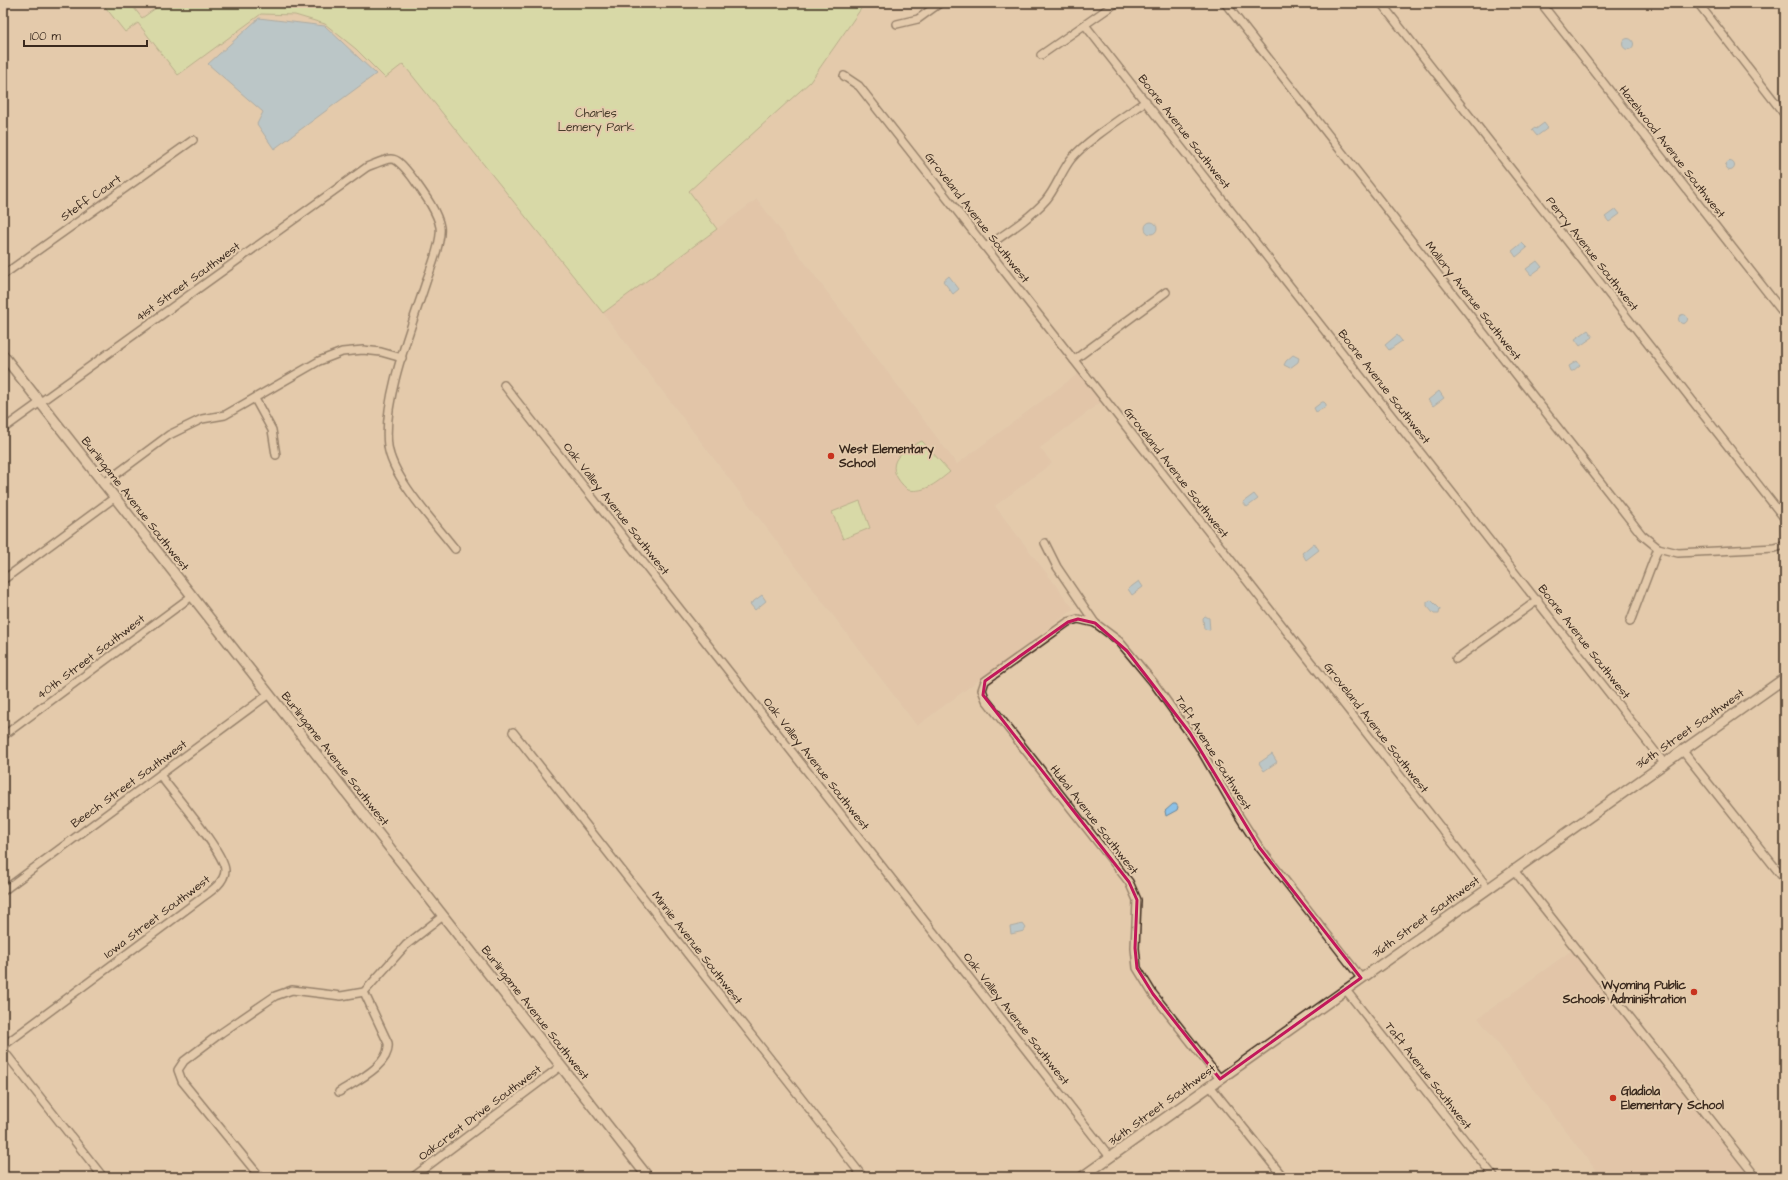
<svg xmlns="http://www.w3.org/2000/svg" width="1788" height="1180" viewBox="0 0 1788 1180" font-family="'Architects Daughter',sans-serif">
	<rect width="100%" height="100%" fill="#e4cbac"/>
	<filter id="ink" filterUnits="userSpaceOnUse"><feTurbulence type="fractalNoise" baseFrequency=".025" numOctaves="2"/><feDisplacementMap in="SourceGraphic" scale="8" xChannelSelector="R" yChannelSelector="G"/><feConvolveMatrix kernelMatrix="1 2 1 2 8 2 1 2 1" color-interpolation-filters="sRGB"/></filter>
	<g filter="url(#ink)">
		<g fill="#e0bfa5">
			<polygon points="757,199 957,464 1079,373 1101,402 1040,448 1052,463 995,506 1074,609 917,726 603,313"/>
			<polygon points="1572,950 1750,1177 1601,1177 1478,1018"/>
		</g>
		<g fill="#cbeba3" stroke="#838a60">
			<polygon points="102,3 130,3 142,18 163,3 865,3 810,82 689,191 717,229 603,313 403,64 385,78 356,49 325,24 295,15 261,14 178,75 138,23 125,32"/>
			<path d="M922,441L950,472C937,482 926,493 908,490C882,467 896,452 922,441Z"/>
			<polygon points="860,501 870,528 843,539 832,512"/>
		</g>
		<g fill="#8bc1e8" stroke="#6b8597">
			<polygon points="259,18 325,26 376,74 274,149 257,124 263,112 208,64"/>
			<circle cx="1628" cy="44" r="5.5"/>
			<polygon points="1544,123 1548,128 1537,136 1532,130 1535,128 1536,129"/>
			<circle cx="1730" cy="166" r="4.5"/>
			<polygon points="1616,209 1620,214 1609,222 1605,217"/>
			<circle cx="1151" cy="228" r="6"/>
			<polygon points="1522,243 1527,248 1516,257 1512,251"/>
			<polygon points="1537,261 1542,267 1531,275 1526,269"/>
			<polygon points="949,276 959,289 953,294 943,281"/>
			<circle cx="1683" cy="319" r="4.5"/>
			<polygon points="1588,330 1593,337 1580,346 1575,339"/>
			<polygon points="1397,335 1402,341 1389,350 1385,345"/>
			<polygon points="1293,355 1299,358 1298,362 1290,368 1284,365 1286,361"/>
			<polygon points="1577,361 1580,365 1573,371 1571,371 1569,366"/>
			<polygon points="1439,391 1444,398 1433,406 1428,400"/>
			<polygon points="1322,402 1324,402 1326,404 1326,407 1316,412 1314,408"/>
			<polygon points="1254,494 1258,499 1247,507 1243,502"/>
			<polygon points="1314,543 1319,550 1306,560 1302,553"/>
			<polygon points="1139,581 1143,587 1132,595 1128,589"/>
			<polygon points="762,595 766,601 755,610 750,604"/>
			<polygon points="1431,600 1440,609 1439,614 1434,614 1427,606 1427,602"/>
			<polygon points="1205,616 1209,618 1210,630 1204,629 1203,618"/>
			<polygon points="1272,754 1277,762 1264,771 1259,763"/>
			<polygon points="1173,804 1176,804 1178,807 1177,810 1166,816 1165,811"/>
			<polygon points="1023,924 1026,928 1024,931 1011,934 1010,927"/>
		</g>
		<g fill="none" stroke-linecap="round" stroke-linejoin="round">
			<defs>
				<g id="minor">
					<polyline points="1225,3 1642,535 1658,548 1678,553 1775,548 1785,545"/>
					<polyline points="1381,3 1785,519"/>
					<polyline points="1541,3 1785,315"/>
					<polyline points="1698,3 1785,115"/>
					<polyline points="897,24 918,19 940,3"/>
					<polyline points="1085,25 1664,763"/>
					<polyline points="1041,55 1116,3"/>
					<polyline points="844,76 859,86 1488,888"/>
					<path d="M986,247C1006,233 1029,219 1046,200C1056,188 1061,172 1071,159C1087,140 1125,116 1146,101"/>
					<polyline points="3,275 193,140"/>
					<polyline points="1074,360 1166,292"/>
					<polyline points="504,385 1110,1157"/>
					<polyline points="255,399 272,430 276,455"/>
					<path d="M3,429L367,167C394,156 394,154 412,177C421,190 437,210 440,227C442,240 432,266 427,279C412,326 382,399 388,446C392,478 435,523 455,549"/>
					<polyline points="103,484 169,435 202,419 225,415 319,361 342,352 363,350 381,352 402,358"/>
					<polyline points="1045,543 1057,567 1095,623 1119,641 1153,682 1198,745 1239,816 1259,847 1361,978"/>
					<polyline points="3,580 114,498"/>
					<polyline points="1630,622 1658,548"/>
					<polyline points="1095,623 1078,619 1068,622 985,681 982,690 986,700 1129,882 1137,900 1135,948 1137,968 1153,994 1220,1079"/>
					<polyline points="1456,659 1538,600"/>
					<polyline points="513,732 863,1177"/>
					<polyline points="3,736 192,596"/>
					<polyline points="1682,750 1785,880"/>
					<polyline points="1513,869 1756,1177"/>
					<polyline points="3,891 269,694"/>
					<polyline points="1345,989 1494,1177"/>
					<path d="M3,1046L199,900C208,893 224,884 225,871C226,854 172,792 160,775"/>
					<polyline points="3,1050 103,1177"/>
					<polyline points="1210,1086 1283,1177"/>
					<path d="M339,1092C356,1081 391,1065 388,1043L364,992"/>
					<polyline points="260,1177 182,1081 178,1070 184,1061 221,1033 275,996 292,990 341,996 364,992 406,945 443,916"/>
					<polyline points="413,1177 561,1066"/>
				</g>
				<g id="tertiary">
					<polyline points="3,355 648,1177"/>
					<polyline points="1082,1177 1785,678"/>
				</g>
			</defs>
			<use href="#minor" stroke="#3b2a1e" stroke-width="10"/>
			<use href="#tertiary" stroke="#3b2a1e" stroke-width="12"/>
			<use href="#minor" stroke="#e4cbac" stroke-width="7"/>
			<use href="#tertiary" stroke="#e4cbac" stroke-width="9"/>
		</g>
	</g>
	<path d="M0 0H1788V1180H0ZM1078,619L1095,623L1127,651L1190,733L1259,847L1361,978L1220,1079L1153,994L1137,968L1135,948L1137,900L1129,882L983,695L985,681L1068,622Z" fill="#e4cbac" fill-opacity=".55" fill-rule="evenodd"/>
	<path fill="none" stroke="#c2185b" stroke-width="3" stroke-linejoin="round" d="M1078,619L1095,623L1127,651L1190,733L1259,847L1361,978L1220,1079L1153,994L1137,968L1135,948L1137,900L1129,882L983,695L985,681L1068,622Z"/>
	<g fill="#c8321e" stroke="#e4cbac" stroke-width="1.5">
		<circle cx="831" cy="456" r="4"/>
		<circle cx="1694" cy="992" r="4"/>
		<circle cx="1613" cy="1098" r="4"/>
	</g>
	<g text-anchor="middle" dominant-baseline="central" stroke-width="4" stroke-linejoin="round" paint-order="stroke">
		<g font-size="12" fill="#493d2b" stroke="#e4cbac">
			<text x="596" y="113">Charles<tspan x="596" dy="14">Lemery Park</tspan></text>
		</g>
		<g font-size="12" fill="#3b2a1e" stroke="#e4cbac">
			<text transform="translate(1184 132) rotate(52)">Boone Avenue Southwest</text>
			<text transform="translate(1672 152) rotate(52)">Hazelwood Avenue Southwest</text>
			<text transform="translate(91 198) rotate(-35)">Steff Court</text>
			<text transform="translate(977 218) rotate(52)">Groveland Avenue Southwest</text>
			<text transform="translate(1592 254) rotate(52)">Perry Avenue Southwest</text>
			<text transform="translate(188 282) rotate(-36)">41st Street Southwest</text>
			<text transform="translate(1473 301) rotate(52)">Mallory Avenue Southwest</text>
			<text transform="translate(1384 387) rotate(52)">Boone Avenue Southwest</text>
			<text transform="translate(1176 473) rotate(52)">Groveland Avenue Southwest</text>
			<text transform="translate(135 504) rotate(52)">Burlingame Avenue Southwest</text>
			<text transform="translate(616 509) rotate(52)">Oak Valley Avenue Southwest</text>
			<text transform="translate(1584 642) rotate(52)">Boone Avenue Southwest</text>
			<text transform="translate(91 657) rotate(-37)">40th Street Southwest</text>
			<text transform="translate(1376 728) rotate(52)">Groveland Avenue Southwest</text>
			<text transform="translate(1690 729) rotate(-35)">36th Street Southwest</text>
			<text transform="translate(1213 753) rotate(58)">Taft Avenue Southwest</text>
			<text transform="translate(335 759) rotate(52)">Burlingame Avenue Southwest</text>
			<text transform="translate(816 764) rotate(52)">Oak Valley Avenue Southwest</text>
			<text transform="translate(129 784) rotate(-36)">Beech Street Southwest</text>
			<text transform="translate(1094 820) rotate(52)">Hubal Avenue Southwest</text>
			<text transform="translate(157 917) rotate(-37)">Iowa Street Southwest</text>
			<text transform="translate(1426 917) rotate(-36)">36th Street Southwest</text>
			<text transform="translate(697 948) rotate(52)">Minnie Avenue Southwest</text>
			<text transform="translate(535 1013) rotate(52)">Burlingame Avenue Southwest</text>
			<text transform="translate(1016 1019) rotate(52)">Oak Valley Avenue Southwest</text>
			<text transform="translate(1428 1076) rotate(52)">Taft Avenue Southwest</text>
			<text transform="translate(1162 1105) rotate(-36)">36th Street Southwest</text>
			<text transform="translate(480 1113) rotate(-37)">Oakcrest Drive Southwest</text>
		</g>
		<g font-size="12" font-weight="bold" fill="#3b2a1e" stroke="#e4cbac" text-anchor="start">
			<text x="839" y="449">West Elementary<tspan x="839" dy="14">School</tspan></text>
			<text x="1686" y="985" text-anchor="end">Wyoming Public<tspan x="1686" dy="14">Schools Administration</tspan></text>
			<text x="1621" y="1091">Gladiola<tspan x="1621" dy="14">Elementary School</tspan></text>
		</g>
	</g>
	<rect width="1788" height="1180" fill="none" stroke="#e4cbac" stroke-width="16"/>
	<rect x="8" y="8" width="1772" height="1164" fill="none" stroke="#3b2a1e" stroke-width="1.5" filter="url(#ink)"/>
	<path d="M24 40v6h123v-6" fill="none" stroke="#3b2a1e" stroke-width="2"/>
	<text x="30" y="40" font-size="12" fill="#3b2a1e" stroke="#e4cbac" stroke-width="3" paint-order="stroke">100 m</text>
</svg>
